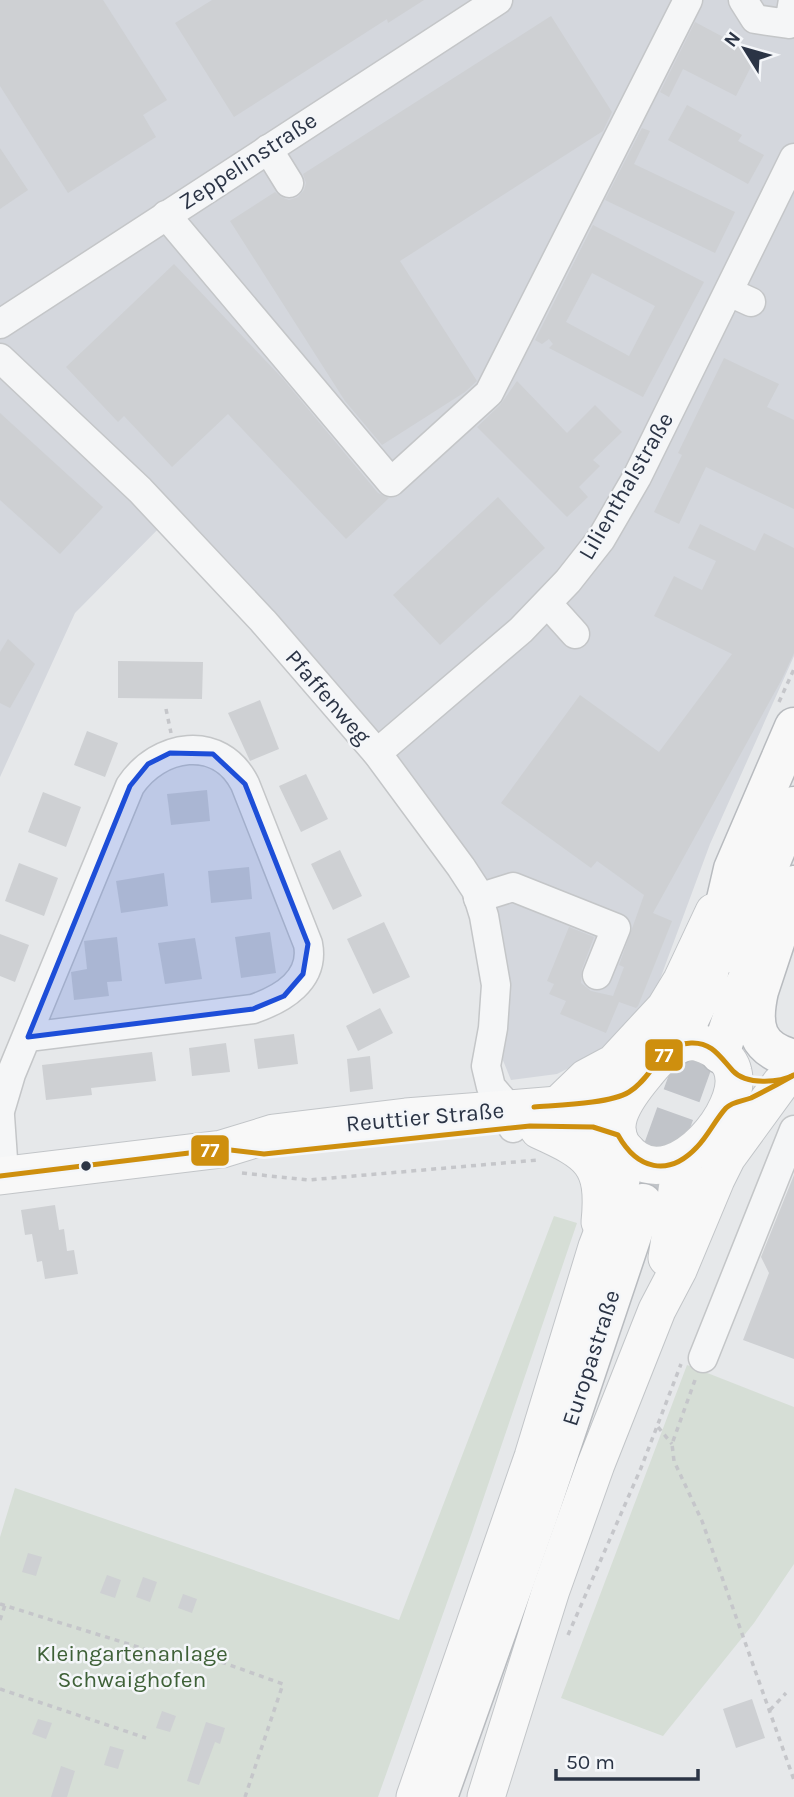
<svg xmlns="http://www.w3.org/2000/svg" width="794" height="1797" viewBox="0 0 794 1797" font-family="Karla,sans-serif">
	<rect width="100%" height="100%" fill="#e6e8ea"/>
	<polygon fill="#d4d7dd" points="0,0 794,0 794,656 710,844 656,990 635,1017 617,1036 585,1060 557,1074 511,1080 502,1058 509,985 500,921 489,895 173,514 75,613 0,777"/>
	<g fill="#d6ded6">
		<polygon points="554,1216 577,1223 471,1535 378,1797 0,1797 0,1537 15,1488 399,1620"/>
		<polygon points="687,1365 794,1407 794,1564 754,1623 663,1736 561,1698"/>
	</g>
	<g fill="#ced0d3" fill-rule="evenodd">
		<polygon points="0,0 103,0 167,100 143,115 156,137 68,193 0,86"/>
		<polygon points="212,0 424,0 388,23 387,19 234,117 175,23"/>
		<polygon points="551,16 612,112 603,131 400,261 477,381 465,392 382,445 345,401 230,221 275,192 281,197 289,200 298,197 304,190 306,183 303,174"/>
		<polygon points="695,22 757,55 736,96 683,69 669,97 660,92"/>
		<polygon points="687,105 742,135 738,141 764,155 748,184 668,140"/>
		<polygon points="642,128 650,131 634,164 735,212 715,253 605,200"/>
		<polygon points="0,148 28,190 0,209"/>
		<path d="M593,225L704,282L643,397L549,348L553,344L549,339L542,344L535,340ZM592,273L655,306L629,356L566,322Z"/>
		<polygon points="174,264 283,379 378,493 389,498 346,539 228,414 172,467 124,416 118,422 66,367"/>
		<polygon points="724,358 779,384 767,407 794,420 794,509 706,467 679,524 654,512 682,455 678,453"/>
		<polygon points="517,381 567,433 595,405 622,432 593,460 600,466 579,487 588,497 567,517 477,427 500,405"/>
		<polygon points="0,413 103,507 60,554 0,500"/>
		<polygon points="498,497 545,548 440,645 393,595"/>
		<polygon points="700,524 755,551 764,533 794,548 794,653 782,679 653,913 672,921 638,1006 636,1008 619,1002 606,1033 560,1014 566,1001 549,994 554,984 547,981 569,927 594,937 582,969 581,983 591,991 613,996 624,967 619,965 644,895 597,861 591,868 501,803 580,695 659,752 732,654 654,616 674,576 702,590 716,561 688,548"/>
		<polygon points="8,639 35,664 10,708 0,703 0,652"/>
		<polygon points="118,661 203,662 202,699 118,698"/>
		<polygon points="260,700 279,749 250,761 228,713"/>
		<polygon points="87,731 118,743 105,777 74,765"/>
		<polygon points="306,774 328,819 301,832 279,786"/>
		<polygon points="207,790 210,821 171,825 167,794"/>
		<polygon points="43,792 81,807 66,847 28,832"/>
		<polygon points="340,850 362,896 333,910 311,864"/>
		<polygon points="19,863 58,878 44,916 5,901"/>
		<polygon points="249,867 252,899 211,903 208,871"/>
		<polygon points="164,873 168,906 121,913 116,881"/>
		<polygon points="384,922 410,977 373,994 347,939"/>
		<polygon points="270,932 276,973 241,978 235,937"/>
		<polygon points="0,934 29,945 15,982 0,976"/>
		<polygon points="117,937 122,981 107,982 109,996 74,1000 71,972 87,969 84,941"/>
		<polygon points="195,938 202,979 165,984 158,943"/>
		<polygon points="380,1008 393,1033 358,1051 346,1026"/>
		<polygon points="294,1034 298,1064 258,1069 254,1039"/>
		<polygon points="226,1043 230,1072 192,1076 189,1048"/>
		<polygon points="152,1052 156,1081 91,1088 92,1095 46,1100 42,1065"/>
		<polygon points="370,1056 373,1089 350,1092 347,1059"/>
		<polygon points="794,1175 794,1359 743,1340 769,1273 761,1257"/>
		<polygon points="55,1205 59,1230 64,1229 67,1251 74,1250 78,1274 45,1279 42,1261 37,1262 32,1234 25,1235 21,1210"/>
		<polygon points="28,1553 42,1557 36,1576 22,1572"/>
		<polygon points="107,1575 121,1580 115,1598 100,1593"/>
		<polygon points="143,1577 157,1582 150,1602 136,1597"/>
		<polygon points="183,1594 197,1599 192,1613 178,1608"/>
		<polygon points="752,1699 765,1738 736,1748 723,1709"/>
		<polygon points="162,1711 176,1716 170,1732 156,1728"/>
		<polygon points="38,1719 52,1723 46,1739 32,1734"/>
		<polygon points="206,1722 225,1728 220,1744 215,1742 199,1785 187,1781"/>
		<polygon points="110,1746 124,1750 118,1769 104,1765"/>
		<polygon points="61,1766 75,1771 67,1797 51,1797"/>
	</g>
	<g fill="none" stroke-linecap="round" stroke-linejoin="round">
		<polyline stroke="#c1c4c9" stroke-width="38" stroke-dasharray="38 19" stroke-linecap="butt" points="643,1203 712,1011"/>
		<defs>
			<g id="minor">
				<polyline points="743,0 755,19 789,24 793,0"/>
				<polyline points="268,149 289,183"/>
				<polyline points="166,215 391,482 489,393 688,0"/>
				<polyline points="729,292 751,302"/>
				<polyline points="0,324 498,0"/>
				<polyline points="0,358 140,490 263,621 377,753 461,867 476,890 484,916 496,985 493,1028 486,1066 491,1087 510,1109 513,1128"/>
				<polyline points="548,604 575,634"/>
				<polyline points="377,753 521,630 568,581 601,539 637,477 794,158"/>
				<polyline points="478,898 513,887 616,928 597,975"/>
				<path d="M0,1111L11,1074L130,786C158,744 219,733 245,784L308,944C315,980 282,999 253,1009L28,1037"/>
				<polyline points="0,1116 3,1159 7,1176"/>
				<polyline points="703,1358 794,1130"/>
			</g>
			<g id="major">
				<path d="M693,1041C709,1045 729,1054 733,1072C743,1110 678,1188 636,1159C598,1133 625,1098 646,1073C654,1063 665,1050 678,1045C682,1043 688,1042 693,1041Z"/>
				<polyline points="558,1105 586,1078 614,1063 665,1008 682,980 714,912"/>
				<polyline points="536,1126 593,1127 618,1135"/>
				<path d="M539,1130C590,1153 606,1163 600,1222"/>
				<polyline points="0,1176 222,1149 274,1133 406,1117 558,1105 630,1092"/>
				<polyline points="667,1258 678,1184 685,1158"/>
				<polyline points="415,1797 533,1457 597,1247 619,1189 627,1151"/>
				<polyline points="486,1797 551,1590 596,1464 657,1310 678,1270 716,1179 727,1157 781,1083"/>
			</g>
			<g id="highway">
				<path d="M794,885L759,991C751,1027 756,1049 794,1059"/>
				<polyline points="733,954 794,806"/>
				<polyline points="677,1045 706,986 733,869 794,727"/>
				<polyline points="720,1054 740,993 747,980"/>
				<polyline points="438,1797 539,1513 643,1203"/>
			</g>
		</defs>
		<use href="#minor" stroke="#c4c6c8" stroke-width="31"/>
		<use href="#major" stroke="#c2c5c8" stroke-width="39"/>
		<use href="#highway" stroke="#b8bbbf" stroke-width="41"/>
		<g stroke="#c5c6ca" stroke-width="3.5" stroke-dasharray="5 5" stroke-linecap="butt">
			<polyline points="779,702 794,669"/>
			<polyline points="166,709 171,733"/>
			<polyline points="242,1173 308,1180 538,1160"/>
			<polyline points="695,1380 672,1444 674,1461 702,1521 794,1780"/>
			<polyline points="658,1427 672,1444"/>
			<polyline points="0,1604 151,1651 196,1653 283,1684 245,1797"/>
			<polyline points="0,1620 5,1605"/>
			<polyline points="568,1635 641,1468 681,1364"/>
			<polyline points="0,1689 146,1738"/>
			<polyline points="770,1710 786,1693"/>
		</g>
		<use href="#minor" stroke="#f5f6f7" stroke-width="28"/>
		<use href="#major" stroke="#f8f8f8" stroke-width="37"/>
		<use href="#highway" stroke="#f8f8f8" stroke-width="38"/>
		<defs>
			<g id="bus-1">
				<path d="M534,1107C558,1105 609,1104 629,1092C653,1078 659,1044 691,1043C712,1042 720,1057 733,1071C746,1085 779,1083 794,1075"/>
				<path d="M0,1176L222,1149L264,1154L530,1126L593,1127L618,1135C637,1169 668,1178 697,1147C708,1136 715,1120 726,1108C732,1102 743,1101 751,1098C765,1091 780,1083 794,1075"/>
			</g>
		</defs>
		<use href="#bus-1" stroke="#f4f6f9" stroke-width="10"/>
		<use href="#bus-1" stroke="#ce8f0e" stroke-width="5"/>
	</g>
	<path fill="#1d4ed8" fill-opacity="0.2" stroke="#1d4ed8" stroke-width="5" stroke-linejoin="round" d="M170,753L213,754L245,784L308,944L303,974L284,996L253,1009L28,1037L130,786L148,764Z"/>
	<circle fill="#2b3445" stroke="#f4f6f9" stroke-width="2.5" cx="86" cy="1166" r="6"/>
	<g text-anchor="middle" dominant-baseline="central" stroke-width="5" stroke-linejoin="round" paint-order="stroke">
		<g font-size="23" fill="#2b3445" stroke="#f4f6f9">
			<text transform="translate(248 161) rotate(-33)">Zeppelinstraße</text>
			<text transform="translate(626 486) rotate(-60)">Lilienthalstraße</text>
			<text transform="translate(328 697) rotate(49)">Pfaffenweg</text>
			<text transform="translate(425 1117) rotate(-5)">Reuttier Straße</text>
			<text transform="translate(591 1358) rotate(-72)">Europastraße</text>
		</g>
		<g font-size="23" fill="#3f6138" stroke="#f4f6f9">
			<text x="132" y="1653">Kleingartenanlage<tspan x="132" dy="26">Schwaighofen</tspan></text>
		</g>
	</g>
	<g stroke="#f4f6f9" stroke-width="2.5">
		<rect x="644" y="1038" width="40" height="34" rx="7" fill="#ce8f0e"/>
		<rect x="190" y="1134" width="40" height="33" rx="7" fill="#ce8f0e"/>
	</g>
	<g font-size="19" text-anchor="middle" font-weight="bold" fill="#fff">
		<text x="664" y="1062">77</text>
		<text x="210" y="1157">77</text>
	</g>
	<g transform="translate(745 49) rotate(307)" stroke="#f4f6f9" stroke-width="5" paint-order="stroke">
	<path d="M0-5L12 26L0 18L-12 26Z" fill="#2b3445"/>
	<text y="-10" font-size="19" font-weight="bold" text-anchor="middle" fill="#2b3445">N</text>
	</g>
	<path d="M556 1769v10h142v-10" fill="none" stroke="#2b3445" stroke-width="3.5"/>
	<text x="566" y="1769" font-size="21" fill="#2b3445" stroke="#f4f6f9" stroke-width="5" paint-order="stroke">50 m</text>
</svg>
